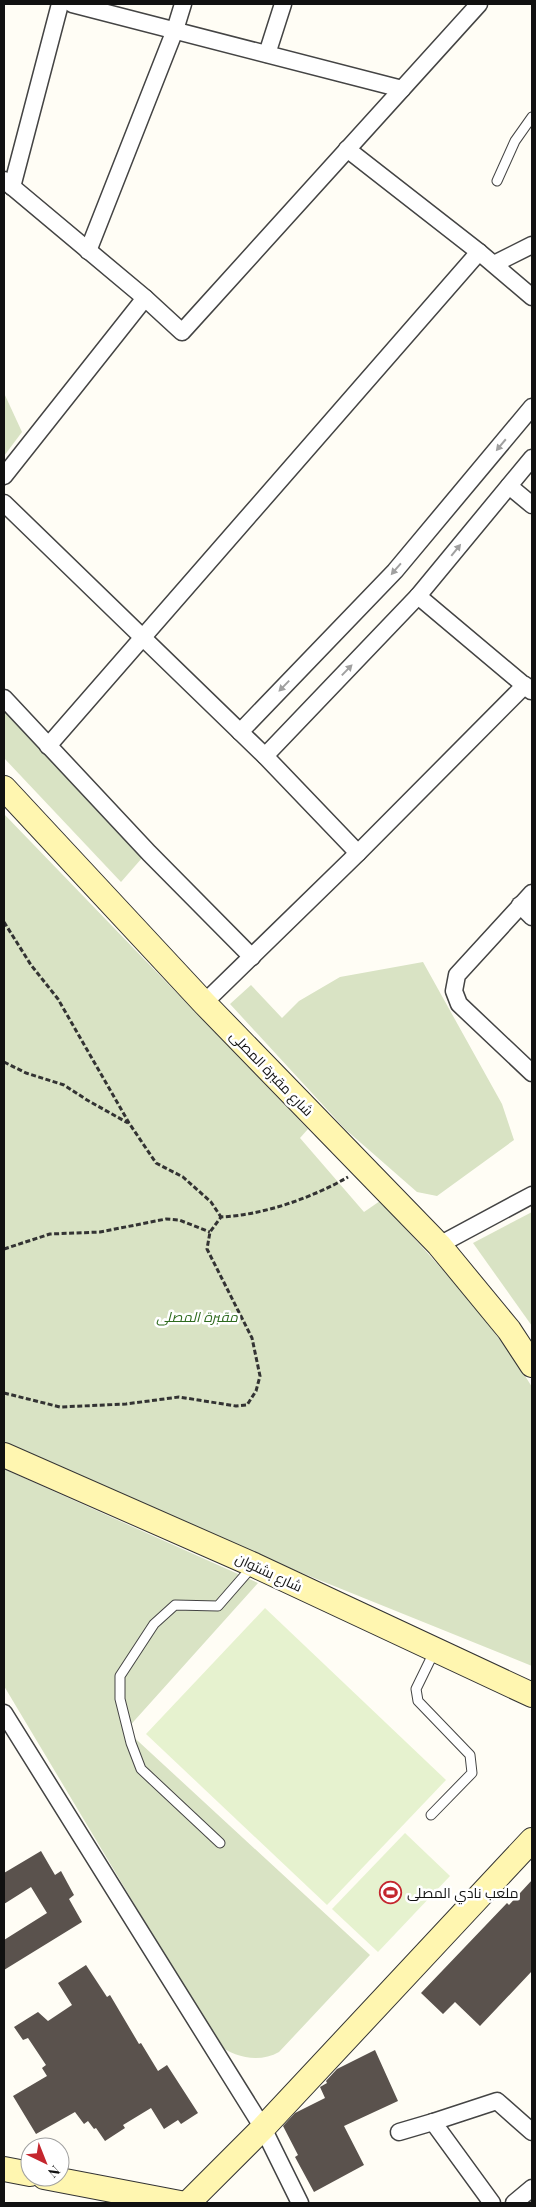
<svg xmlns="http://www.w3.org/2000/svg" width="536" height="2207" viewBox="0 0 536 2207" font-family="'Playfair Display',Cairo,serif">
	<rect width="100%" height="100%" fill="#fffdf5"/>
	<g fill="#d9e3c4">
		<polygon points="4,393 22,432 4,456"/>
		<polygon points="4,707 142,858 121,882 4,758"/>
		<path d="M4,814L308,1129L300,1138L364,1212L380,1201C434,1260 490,1319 532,1387V1666L277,1563L4,1442Z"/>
		<polygon points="423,962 502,1104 514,1140 437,1196 417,1192 345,1129 230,1004 251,985 282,1018 299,1001 340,977"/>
		<polygon points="532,1212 532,1326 473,1243"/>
		<path d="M4,1469L258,1583L126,1730L370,1955L279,2052C260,2063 234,2058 218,2044L4,1686Z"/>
	</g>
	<g fill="#e6f2cf">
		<polygon points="265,1608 446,1780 327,1905 146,1734"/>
		<polygon points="405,1833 450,1876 378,1952 332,1909"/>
	</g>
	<g fill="#5a524d">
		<polygon points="41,1851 55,1875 61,1871 74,1895 69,1899 82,1922 4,1970 4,1940 47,1913 31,1887 4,1904 4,1873"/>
		<polygon points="532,1880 532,1971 480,2026 455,2002 443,2014 421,1993 507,1903 509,1905"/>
		<polygon points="86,1965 107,1997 110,1995 139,2044 141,2043 158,2071 167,2065 198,2113 181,2124 178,2120 164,2129 151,2108 123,2125 125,2128 105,2141 96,2128 94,2129 88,2121 84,2124 75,2112 36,2134 13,2096 47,2076 42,2068 46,2065 28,2038 23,2040 14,2027 38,2012 48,2021 72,2005 58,1983"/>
		<polygon points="375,2050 398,2101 344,2126 364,2165 314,2192 295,2157 298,2155 283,2126 295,2113 325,2098 320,2087 327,2083 326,2081 337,2069"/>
	</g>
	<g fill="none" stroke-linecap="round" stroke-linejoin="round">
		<defs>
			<g id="lane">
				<polyline points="497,181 515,141 532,117"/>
				<polyline points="431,1815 472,1773 470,1755 418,1701 416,1689 435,1650"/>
				<polyline points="220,1843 141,1769 131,1743 120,1699 120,1676 154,1624 175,1605 218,1606 252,1567"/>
			</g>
			<g id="street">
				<polyline points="72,4 402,89"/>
				<polyline points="267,54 283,4"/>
				<polyline points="347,149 479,252 532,297"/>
				<polyline points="4,180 145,298 182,332 479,4"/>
				<polyline points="12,187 60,4"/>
				<polyline points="88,251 175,30 183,4"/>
				<polyline points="494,264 532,245"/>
				<polyline points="4,476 145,298"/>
				<polyline points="509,486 532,505"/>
				<polyline points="4,503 265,756 358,853"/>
				<polyline points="418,596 531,691"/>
				<polyline points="4,698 149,853 252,957"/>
				<polyline points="240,732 395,571 532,407"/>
				<polyline points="48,746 479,252"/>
				<polyline points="265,756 418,596 532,458"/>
				<polyline points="532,893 457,975 454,991 459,1004 532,1073"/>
				<polyline points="520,905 532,917"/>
				<polyline points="204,1003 358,853 525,685"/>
				<polyline points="439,1245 532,1195"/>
				<polyline points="4,1713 263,2128 300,2203"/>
				<polyline points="399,2132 433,2122"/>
				<polyline points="492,2203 433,2122 497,2101 532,2132"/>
				<polyline points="514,2203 532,2188"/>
			</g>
			<g id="secondary">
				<polyline points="4,788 204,1003 439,1245 509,1330 532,1365"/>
				<polyline points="4,1455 254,1565 532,1695"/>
				<polyline points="4,2169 30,2174"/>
				<polyline points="44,2177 180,2203"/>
				<polyline points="188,2203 263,2128 532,1840"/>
			</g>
		</defs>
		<use href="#lane" stroke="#444" stroke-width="11"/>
		<use href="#street" stroke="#444" stroke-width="19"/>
		<use href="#secondary" stroke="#333" stroke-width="26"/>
		<g stroke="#333" stroke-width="3" stroke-dasharray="5 2.5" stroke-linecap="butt">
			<polyline points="4,922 31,965 58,999 129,1123 156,1163 183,1177 211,1202 221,1217"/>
			<polyline points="4,1062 26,1073 64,1085 87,1100 128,1123"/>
			<polyline points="4,1249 50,1234 100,1232 166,1219 179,1220 210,1232"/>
			<path d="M4,1393L60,1407L126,1404L179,1397L236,1406L247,1405L256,1391L260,1376L252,1338L207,1249L210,1232L221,1217C263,1215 312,1198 348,1177"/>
		</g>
		<use href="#lane" stroke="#fff" stroke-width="9"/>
		<use href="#street" stroke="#fff" stroke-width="16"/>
		<use href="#secondary" stroke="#fff6b0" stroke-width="24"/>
	</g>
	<defs><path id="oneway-solid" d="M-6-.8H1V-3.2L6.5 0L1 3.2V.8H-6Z" transform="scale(1.25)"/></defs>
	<g fill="#a0a0a0">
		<use href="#oneway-solid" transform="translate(501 445) rotate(130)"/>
		<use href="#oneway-solid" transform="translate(456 550) rotate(-51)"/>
		<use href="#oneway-solid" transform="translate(396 569) rotate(131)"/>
		<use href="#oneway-solid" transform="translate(347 670) rotate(-46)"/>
		<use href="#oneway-solid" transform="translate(284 686) rotate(134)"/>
	</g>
	<defs>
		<symbol id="stadium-ring" viewBox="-11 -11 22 22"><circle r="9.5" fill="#fff" stroke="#c4262e" stroke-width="1.5"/><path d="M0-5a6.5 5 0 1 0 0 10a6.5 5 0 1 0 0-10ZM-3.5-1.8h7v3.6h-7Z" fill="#c4262e"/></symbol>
	</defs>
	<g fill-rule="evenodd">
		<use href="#stadium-ring" x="378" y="1880" width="25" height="25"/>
	</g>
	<g text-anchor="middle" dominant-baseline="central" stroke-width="5" stroke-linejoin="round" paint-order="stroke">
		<g font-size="14" fill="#111" stroke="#fff">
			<text transform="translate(272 1073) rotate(46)">شارع مقبرة المصلى</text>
			<text transform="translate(269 1572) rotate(25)">شارع بشتوان</text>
		</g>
		<g font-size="14" font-style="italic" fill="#2f6b1f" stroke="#fff">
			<text x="197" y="1316">مقبرة المصلى</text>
		</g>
		<g font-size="14" fill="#111" stroke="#fff" text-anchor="start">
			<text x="407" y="1892">ملعب نادي المصلى</text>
		</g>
	</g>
	<rect width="536" height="2207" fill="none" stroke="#111111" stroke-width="10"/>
	<g transform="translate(45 2162) rotate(137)"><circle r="24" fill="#ffffff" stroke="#a0a0a0"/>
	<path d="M0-4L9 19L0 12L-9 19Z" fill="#c4262e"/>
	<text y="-8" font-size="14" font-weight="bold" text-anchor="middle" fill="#111111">N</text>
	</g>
</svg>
